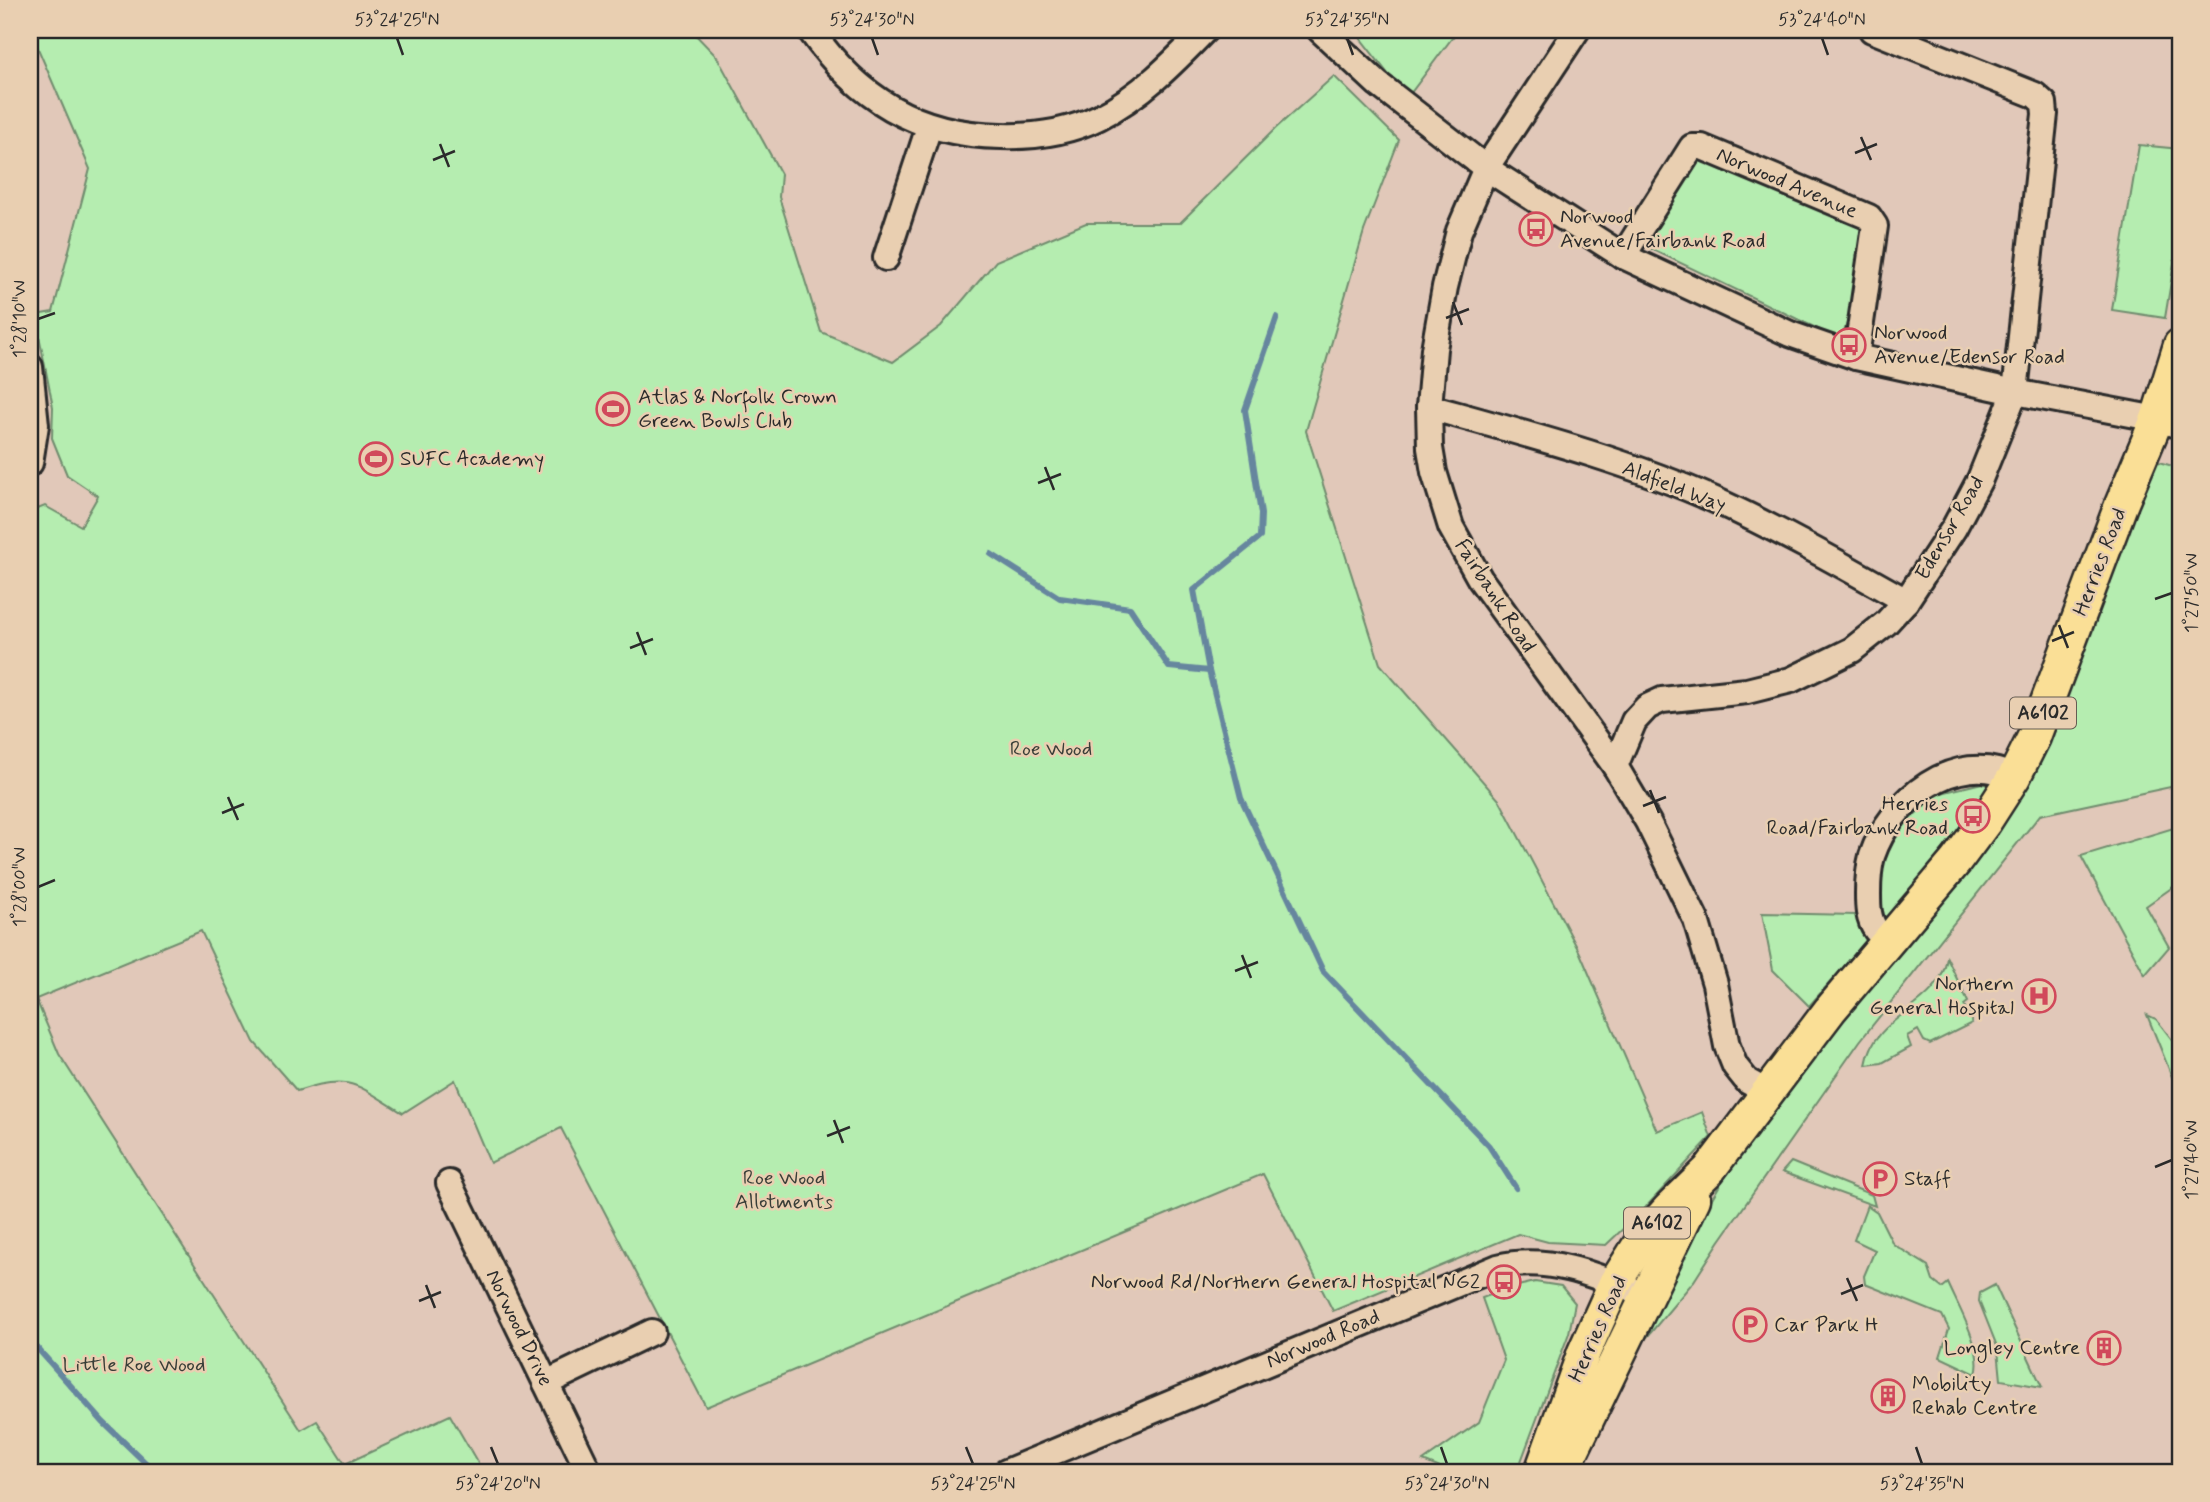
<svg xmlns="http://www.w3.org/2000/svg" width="2210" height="1502" viewBox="0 0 2210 1502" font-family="Mynerve,sans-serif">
	<rect width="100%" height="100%" fill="#e1c8b9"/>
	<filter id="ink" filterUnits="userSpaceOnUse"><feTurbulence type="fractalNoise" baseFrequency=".0143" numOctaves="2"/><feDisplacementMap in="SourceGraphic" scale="14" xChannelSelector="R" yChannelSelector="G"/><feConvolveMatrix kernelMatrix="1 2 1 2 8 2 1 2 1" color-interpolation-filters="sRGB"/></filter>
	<g filter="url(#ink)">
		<g fill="#b5edb0" stroke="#708c6e" stroke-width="2">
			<path d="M30,30H691L717,57L781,174L779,197L821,332L893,362L941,326L996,261L1086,223H1180L1276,128L1334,76L1399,140L1364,231L1306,431L1380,664L1500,801L1580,953L1657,1131L1702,1112L1711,1137L1644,1209L1606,1245L1548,1242L1518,1234L1333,1311L1263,1174L706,1407L561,1128L490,1163L455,1080L403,1113C357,1085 351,1073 297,1091L254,1042L201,931L36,999L59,1054L301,1430L317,1421L345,1464L450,1415L483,1472H30V512L45,506L81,526L98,496L67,475L52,438L53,407L35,315L53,312L90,169Z"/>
			<polygon points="1371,30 1458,30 1407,98 1361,39"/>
			<polygon points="2139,145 2180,149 2180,227 2165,318 2112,310"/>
			<polygon points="1697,158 1864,222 1854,303 1841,340 1637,242"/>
			<polygon points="2155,461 2180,468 2180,785 2040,815 1860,1041 1719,1242 1694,1281 1627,1361 1673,1263 1744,1145 1963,871 2036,765"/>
			<polygon points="1982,783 1992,787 1904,899 1809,1006 1773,970 1762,913 1857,915 1873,904 1879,865 1897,831 1937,794"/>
			<polygon points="2180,826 2180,882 2146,906 2169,947 2145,975 2081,856"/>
			<path d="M1947,958L1968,1002L1964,1005L1972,1023L1930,1044L1924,1041L1918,1030L1907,1036L1911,1047L1882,1063L1866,1065C1875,1011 1939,1011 1947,958Z"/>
			<polygon points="2147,1015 2156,1019 2173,1041 2180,1036 2180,1208 2175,1201 2175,1084"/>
			<polygon points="1791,1162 1872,1195 1875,1206 1782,1172"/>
			<path d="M1867,1205L1877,1212L1893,1244L1928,1266L1933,1281L1942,1288L1948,1283C1958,1306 1984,1351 1976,1374L1940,1357L1949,1329L1942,1315L1865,1284L1864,1276L1875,1250L1854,1240Z"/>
			<polygon points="1535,1282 1561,1286 1575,1303 1569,1333 1517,1472 1450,1472 1423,1461 1479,1422 1504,1360 1482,1298 1509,1288"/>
			<polygon points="1995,1285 2042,1387 2001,1380 1998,1349 1979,1301 1980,1293"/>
		</g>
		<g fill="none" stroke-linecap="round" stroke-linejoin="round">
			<g stroke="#66869e" stroke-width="6">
				<polyline points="1277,317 1245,410 1261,514 1260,537 1194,590 1209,671 1241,798 1323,971 1489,1146 1516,1188"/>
				<polyline points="991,554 1060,598 1130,608 1169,667 1209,671"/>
				<polyline points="30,1340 103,1422 155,1472"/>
			</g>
			<defs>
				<g id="minor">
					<path d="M810,30C858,98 916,135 1001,136C1033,137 1069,132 1099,117C1141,96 1173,63 1205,30"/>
					<polyline points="1320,30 1378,84 1486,168 1623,256 1790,334 1856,357 2015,392 2157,419 2180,426"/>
					<polyline points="1577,30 1486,168 1459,231 1445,287 1434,349 1429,407 1430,448 1434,472 1451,527 1480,579 1615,766 1648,822 1696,920 1715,984 1727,1046 1735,1066 1747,1081 1767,1092"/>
					<polyline points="1623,256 1692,147 1702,147 1869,217 1875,226 1856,357"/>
					<polyline points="886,258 929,127"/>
					<polyline points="30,367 36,425 30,463"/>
					<path d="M1429,407C1526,434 1626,460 1717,501C1782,531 1844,566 1906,601"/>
					<polyline points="1615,766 1634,721 1647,707 1662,700 1747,691 1791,680 1852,650 1886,623 1906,601 1954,528 1980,479 2015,392 2045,114 2044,103 2035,95 1872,30"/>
					<path d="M1888,941C1884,937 1879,934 1876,930C1868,919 1868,906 1868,894C1868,882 1869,867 1872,856C1891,800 1955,748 2014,777"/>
					<polyline points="449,1183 589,1472"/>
					<polyline points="546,1383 652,1332"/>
					<path d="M1006,1472L1498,1267C1549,1254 1600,1277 1647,1296"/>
				</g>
				<g id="major">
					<polyline points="1541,1472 1584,1352 1615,1283 1644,1237 1669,1209 1709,1170 1830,1010 1956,861 1985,822 2014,777 2034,737 2121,505 2157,419 2180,345"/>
					<polyline points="1562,1472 1694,1199"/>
				</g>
			</defs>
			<use href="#minor" stroke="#2b2b2b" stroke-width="30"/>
			<use href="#major" stroke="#2b2b2b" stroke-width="37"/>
			<use href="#minor" stroke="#e9cfb1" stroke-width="24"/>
			<use href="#major" stroke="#fadf96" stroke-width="32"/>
		</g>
	</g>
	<path fill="none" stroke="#2b2b2b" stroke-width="2.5" d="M397,38L403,55M872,38L878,55M1347,38L1353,55M1822,38L1828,55M1861,137L1871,160M440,144L449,167M1855,153L1877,144M433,160L455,151M1453,302L1462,325M1446,318L1469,309M38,319L55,313M1045,467L1054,490M1038,483L1061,474M2155,599L2172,593M2059,625L2068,648M637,632L646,655M2052,641L2074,632M630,648L653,639M1650,790L1659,813M228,797L238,820M1643,806L1666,797M222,813L244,804M38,887L55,880M1242,955L1251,978M1235,971L1258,962M834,1120L843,1143M827,1136L850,1127M2155,1167L2172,1160M1847,1278L1857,1301M426,1285L435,1308M1841,1294L1863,1285M419,1301L441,1292M491,1447L498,1464M966,1447L973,1464M1441,1447L1447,1464M1916,1447L1922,1464"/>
	<defs>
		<symbol id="bus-ring" viewBox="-11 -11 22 22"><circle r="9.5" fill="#e9cfb1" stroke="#d1495b" stroke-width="1.5"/><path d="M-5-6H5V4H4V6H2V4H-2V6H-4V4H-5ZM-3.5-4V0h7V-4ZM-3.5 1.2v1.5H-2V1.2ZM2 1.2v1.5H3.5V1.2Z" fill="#d1495b"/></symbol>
		<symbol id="stadium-ring" viewBox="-11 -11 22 22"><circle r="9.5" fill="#e9cfb1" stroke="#d1495b" stroke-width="1.5"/><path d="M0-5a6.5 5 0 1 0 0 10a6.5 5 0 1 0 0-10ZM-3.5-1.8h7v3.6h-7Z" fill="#d1495b"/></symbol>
		<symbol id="hospital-ring" viewBox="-11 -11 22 22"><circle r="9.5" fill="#e9cfb1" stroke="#d1495b" stroke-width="1.5"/><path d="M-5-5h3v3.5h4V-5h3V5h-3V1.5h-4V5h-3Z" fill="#d1495b"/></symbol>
		<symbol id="parking-ring" viewBox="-11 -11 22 22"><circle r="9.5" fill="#e9cfb1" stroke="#d1495b" stroke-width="1.5"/><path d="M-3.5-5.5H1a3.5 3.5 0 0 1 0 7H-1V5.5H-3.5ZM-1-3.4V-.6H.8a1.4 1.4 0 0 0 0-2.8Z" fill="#d1495b"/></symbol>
		<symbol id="building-ring" viewBox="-11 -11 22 22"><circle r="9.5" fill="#e9cfb1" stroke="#d1495b" stroke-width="1.5"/><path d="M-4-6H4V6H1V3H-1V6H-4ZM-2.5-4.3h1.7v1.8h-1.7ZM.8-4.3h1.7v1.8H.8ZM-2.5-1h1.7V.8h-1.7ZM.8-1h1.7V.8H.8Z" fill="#d1495b"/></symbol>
	</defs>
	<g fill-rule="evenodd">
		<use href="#bus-ring" x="1517" y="210" width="38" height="38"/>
		<use href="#bus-ring" x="1830" y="326" width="38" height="38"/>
		<use href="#stadium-ring" x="594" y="390" width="38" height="38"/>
		<use href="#stadium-ring" x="357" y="440" width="38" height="38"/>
		<use href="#bus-ring" x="1954" y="797" width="38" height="38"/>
		<use href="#hospital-ring" x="2020" y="977" width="38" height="38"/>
		<use href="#parking-ring" x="1861" y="1160" width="38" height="38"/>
		<use href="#bus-ring" x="1485" y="1263" width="38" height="38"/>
		<use href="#parking-ring" x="1731" y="1306" width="38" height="38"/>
		<use href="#building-ring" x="2085" y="1329" width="38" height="38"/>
		<use href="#building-ring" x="1869" y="1377" width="38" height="38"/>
	</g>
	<g text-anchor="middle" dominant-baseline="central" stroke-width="5" stroke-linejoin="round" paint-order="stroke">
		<g fill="#e9cfb1" stroke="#645c53" stroke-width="2">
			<rect x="2010" y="697.5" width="66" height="31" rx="5"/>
			<rect x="1624" y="1207.5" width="66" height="31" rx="5"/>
		</g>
		<g font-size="19" font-weight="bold" fill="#2b2b2b">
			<text x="2043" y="713">A6102</text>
			<text x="1657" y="1223">A6102</text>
		</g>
		<g font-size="21" fill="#2b2b2b" stroke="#e9cfb1">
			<text transform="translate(1787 183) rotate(23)">Norwood Avenue</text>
			<text transform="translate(1674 487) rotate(21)">Aldfield Way</text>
			<text transform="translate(1950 528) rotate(-60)">Edensor Road</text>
			<text transform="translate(2100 562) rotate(-69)">Herries Road</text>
			<text transform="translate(1495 596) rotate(57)">Fairbank Road</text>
			<text transform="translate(519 1328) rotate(64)">Norwood Drive</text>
			<text transform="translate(1598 1329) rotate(-66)">Herries Road</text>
			<text transform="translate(1323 1339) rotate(-23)">Norwood Road</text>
		</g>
		<g font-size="21" fill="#2b2b2b" stroke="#e9cfb1" text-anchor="start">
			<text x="1560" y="217">Norwood<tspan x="1560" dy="24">Avenue/Fairbank Road</tspan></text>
			<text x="1874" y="333">Norwood<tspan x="1874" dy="24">Avenue/Edensor Road</tspan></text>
			<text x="638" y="397">Atlas &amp; Norfolk Crown<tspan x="638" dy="24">Green Bowls Club</tspan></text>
			<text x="400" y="459">SUFC Academy</text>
			<text x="1948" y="804" text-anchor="end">Herries<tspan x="1948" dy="24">Road/Fairbank Road</tspan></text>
			<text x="2014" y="984" text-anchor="end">Northern<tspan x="2014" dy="24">General Hospital</tspan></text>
			<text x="1904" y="1179">Staff</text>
			<text x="1480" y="1282" text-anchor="end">Norwood Rd/Northern General Hospital NG2</text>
			<text x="1774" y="1325">Car Park H</text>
			<text x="2080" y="1348" text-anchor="end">Longley Centre</text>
			<text x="1912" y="1384">Mobility<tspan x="1912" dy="24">Rehab Centre</tspan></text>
		</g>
		<g font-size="21" fill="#393e38" stroke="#e9cfb1">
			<text x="1051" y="749">Roe Wood</text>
			<text x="784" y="1178">Roe Wood<tspan x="784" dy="24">Allotments</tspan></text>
			<text x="134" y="1365">Little Roe Wood</text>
		</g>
	</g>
	<rect width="2210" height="1502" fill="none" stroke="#e9cfb1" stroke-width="77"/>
	<rect x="38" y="38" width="2134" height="1426" fill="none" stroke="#2b2b2b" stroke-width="2.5"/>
	<g font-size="18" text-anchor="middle" fill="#2b2b2b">
		<text x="397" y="25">53°24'25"N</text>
		<text x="872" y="25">53°24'30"N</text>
		<text x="1347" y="25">53°24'35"N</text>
		<text x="1822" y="25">53°24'40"N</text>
		<text transform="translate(19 319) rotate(-90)" y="6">1°28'10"W</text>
		<text transform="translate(2191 593) rotate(-90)" y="6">1°27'50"W</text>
		<text transform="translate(19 887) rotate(-90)" y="6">1°28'00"W</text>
		<text transform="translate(2191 1160) rotate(-90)" y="6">1°27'40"W</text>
		<text x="498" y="1489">53°24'20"N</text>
		<text x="973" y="1489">53°24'25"N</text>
		<text x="1447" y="1489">53°24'30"N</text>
		<text x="1922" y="1489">53°24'35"N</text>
	</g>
</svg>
